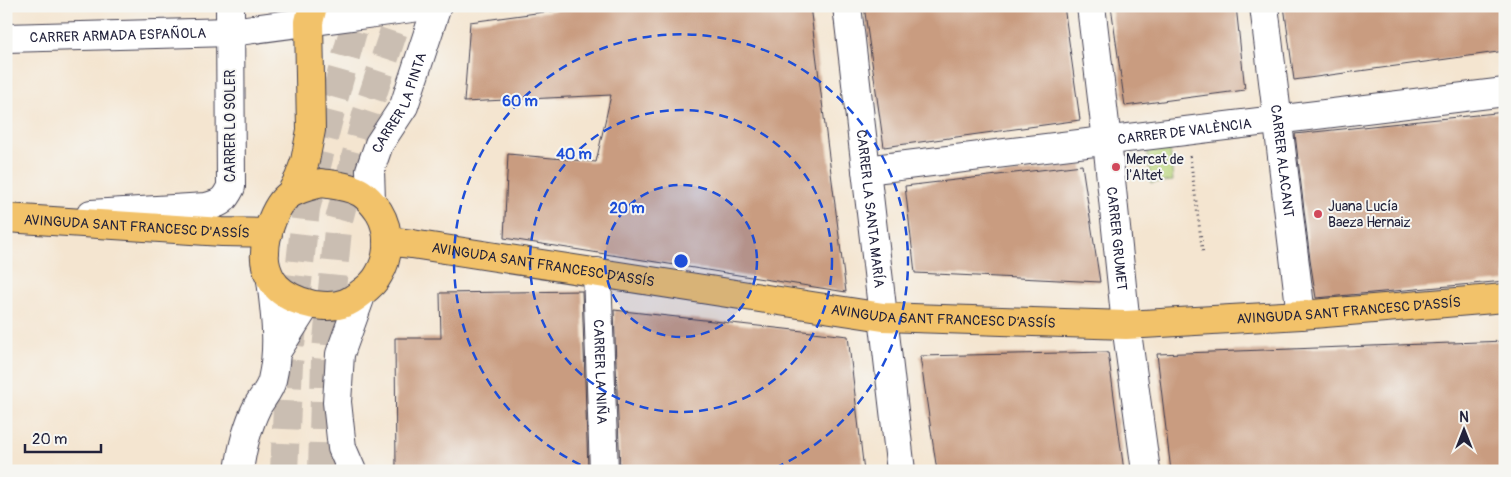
<svg xmlns="http://www.w3.org/2000/svg" width="1511" height="477" viewBox="0 0 1511 477" font-family="Pangolin,sans-serif">
	<rect width="100%" height="100%" fill="#f6f6f2"/>
	<filter id="ink" filterUnits="userSpaceOnUse"><feTurbulence type="fractalNoise" baseFrequency=".02" numOctaves="2"/><feDisplacementMap in="SourceGraphic" scale="10" xChannelSelector="R" yChannelSelector="G"/><feConvolveMatrix kernelMatrix="1 2 1 2 8 2 1 2 1" color-interpolation-filters="sRGB"/></filter>
	<filter id="wash" filterUnits="userSpaceOnUse"><feTurbulence type="fractalNoise" baseFrequency=".0096" numOctaves="4" result="noise"/><feDisplacementMap in="SourceGraphic" scale="20" xChannelSelector="R" yChannelSelector="G"/><feGaussianBlur stdDeviation="1.12" result="paint"/><feColorMatrix in="noise" values="0 0 0 0 0 0 0 0 0 0 0 0 0 0 0 0 0 1.4 0 .05"/><feComposite in="paint" operator="in"/></filter>
	<g filter="url(#wash)">
		<rect width="100%" height="100%" fill="#f4e5d0"/>
		<polygon fill="#b8d47a" stroke="#6d7b5a" points="1170,147 1173,181 1151,183 1147,149"/>
		<g id="blocks">
			<g fill="#c99c80">
				<polygon points="588,6 810,6 846,292 504,238 508,154 596,162 611,95 464,102 470,22"/>
				<polygon points="864,6 1064,6 1080,120 884,147"/>
				<polygon points="1111,6 1236,6 1245,90 1125,106"/>
				<polygon points="1284,6 1505,6 1505,51 1294,80"/>
				<polygon points="1505,112 1505,281 1316,298 1310,260 1295,134"/>
				<polygon points="1082,165 1100,282 915,273 905,186"/>
				<polygon points="582,291 588,471 396,471 395,338 441,338 440,293"/>
				<polygon points="614,310 848,336 864,471 620,471"/>
				<polygon points="1505,341 1505,471 1171,471 1157,354"/>
				<polygon points="1108,352 1124,471 937,471 920,356"/>
			</g>
		</g>
	</g>
	<g filter="url(#ink)">
		<use href="#blocks" fill-opacity="0" stroke="#423f51" stroke-width="1"/>
		<g fill="none" stroke-linecap="round" stroke-linejoin="round">
			<g stroke="#cabeb2" stroke-width="28" stroke-dasharray="28 14" stroke-linecap="butt">
				<polyline points="284,471 289,364 306,209 333,103 360,6"/>
				<polyline points="322,471 325,360 339,220 366,115 402,6"/>
			</g>
			<defs>
				<g id="minor">
					<path id="s1" d="M847,6L901,471"/>
					<path id="s2" d="M1091,6L1107,141L1126,325L1146,471"/>
					<path id="s3" d="M1264,6L1301,315"/>
					<path id="s4" d="M6,38L231,32L427,6"/>
					<path id="s5" d="M866,170L1505,92"/>
					<path id="s6" d="M371,201L370,170L379,144L404,106L437,6"/>
					<path d="M91,214L206,207C221,203 224,201 231,187L230,6"/>
					<path id="s7" d="M597,272L604,471"/>
					<polyline points="277,351 307,304"/>
					<path d="M239,471C242,449 247,427 257,407C261,399 270,390 272,380C280,347 275,313 271,280"/>
					<polyline points="352,471 342,448 337,402 340,354 362,293"/>
				</g>
				<g id="major">
					<path d="M321,183C334,185 349,186 361,193C369,198 374,205 379,212C390,230 390,256 379,274C375,282 368,288 361,293C356,297 351,301 345,303C332,308 313,306 300,301C289,297 277,290 271,279C267,271 264,261 265,253C265,235 275,202 292,193C301,188 311,186 321,183Z"/>
					<path id="s8" d="M6,218L222,232L268,233"/>
					<path id="s9" d="M387,241L412,244L883,317L1126,325L1301,315L1505,298"/>
				</g>
				<polyline id="highway" points="291,193 299,178 305,161 311,130 309,22 313,6"/>
			</defs>
			<use href="#minor" stroke="#423f51" stroke-width="30"/>
			<use href="#major" stroke="#423f51" stroke-width="30"/>
			<use href="#highway" stroke="#423f51" stroke-width="30"/>
			<polyline stroke="#423f51" stroke-width="3" stroke-dasharray="1 4" stroke-linecap="butt" points="1190,156 1203,254"/>
			<use href="#minor" stroke="#fff" stroke-width="28"/>
			<use href="#major" stroke="#f2c26a" stroke-width="28"/>
			<use href="#highway" stroke="#f2c26a" stroke-width="28"/>
		</g>
	</g>
	<circle cx="681" cy="261" r="76" fill="#1d4ed8" fill-opacity=".12"/>
	<g fill="none" stroke="#1d4ed8" stroke-width="2.5" stroke-dasharray="9 6">
		<circle cx="681" cy="261" r="76"/>
		<circle cx="681" cy="261" r="151"/>
		<path d="M594 471A227 227 0 1 1 768 471"/>
	</g>
	<g fill="#d1495b" stroke="#f6f6f2" stroke-width="2">
		<circle cx="1116" cy="167" r="5"/>
		<circle cx="1318" cy="214" r="5"/>
	</g>
	<g text-anchor="middle" dominant-baseline="central" stroke-width="4" stroke-linejoin="round" paint-order="stroke">
		<g font-size="14" fill="#22223b" stroke="#f6f6f2">
			<text stroke="none"><textPath href="#s4" startOffset="112">CARRER ARMADA ESPAÑOLA</textPath></text>
			<text stroke="none"><textPath href="#s6" startOffset="105">CARRER LA PINTA</textPath></text>
			<text transform="translate(230 126) rotate(-90)">CARRER LO SOLER</text>
			<text stroke="none"><textPath href="#s5" startOffset="321">CARRER DE VALÈNCIA</textPath></text>
			<text stroke="none"><textPath href="#s3" startOffset="156">CARRER ALACANT</textPath></text>
			<text stroke="none"><textPath href="#s1" startOffset="204">CARRER LA SANTA MARÍA</textPath></text>
			<text stroke="none"><textPath href="#s8" startOffset="131">AVINGUDA SANT FRANCESC D'ASSÍS</textPath></text>
			<text stroke="none"><textPath href="#s2" startOffset="234">CARRER GRUMET</textPath></text>
			<text stroke="none"><textPath href="#s9" startOffset="158">AVINGUDA SANT FRANCESC D’ASSÍS</textPath></text>
			<text stroke="none"><textPath href="#s9" startOffset="968">AVINGUDA SANT FRANCESC D’ASSÍS</textPath></text>
			<text stroke="none"><textPath href="#s9" startOffset="562">AVINGUDA SANT FRANCESC D’ASSÍS</textPath></text>
			<text stroke="none"><textPath href="#s7" startOffset="100">CARRER LA NIÑA</textPath></text>
		</g>
		<g font-size="14" fill="#22223b" stroke="#f6f6f2" text-anchor="start">
			<text x="1126" y="159">Mercat de<tspan x="1126" dy="16">l'Altet</tspan></text>
			<text x="1328" y="206">Juana Lucía<tspan x="1328" dy="16">Baeza Hernaiz</tspan></text>
		</g>
	</g>
	<circle cx="681" cy="261" r="8" fill="#1d4ed8" stroke="#f6f6f2" stroke-width="2.5"/>
	<g font-size="15" text-anchor="middle" font-weight="bold" fill="#1d4ed8" stroke="#f6f6f2" stroke-width="4" stroke-linejoin="round" paint-order="stroke">
		<text x="520" y="106">60 m</text>
		<text x="574" y="159">40 m</text>
		<text x="627" y="213">20 m</text>
	</g>
	<rect width="1511" height="477" fill="none" stroke="#f6f6f2" stroke-width="25"/>
	<g transform="translate(1464 430)" stroke="#f6f6f2" stroke-width="4" paint-order="stroke">
	<path d="M0-4L9 19L0 12L-9 19Z" fill="#22223b"/>
	<text y="-8" font-size="14" font-weight="bold" text-anchor="middle" fill="#22223b">N</text>
	</g>
	<path d="M25 444v8h76v-8" fill="none" stroke="#22223b" stroke-width="2.5"/>
	<text x="32" y="444" font-size="15" fill="#22223b" stroke="#f6f6f2" stroke-width="4" paint-order="stroke">20 m</text>
</svg>
